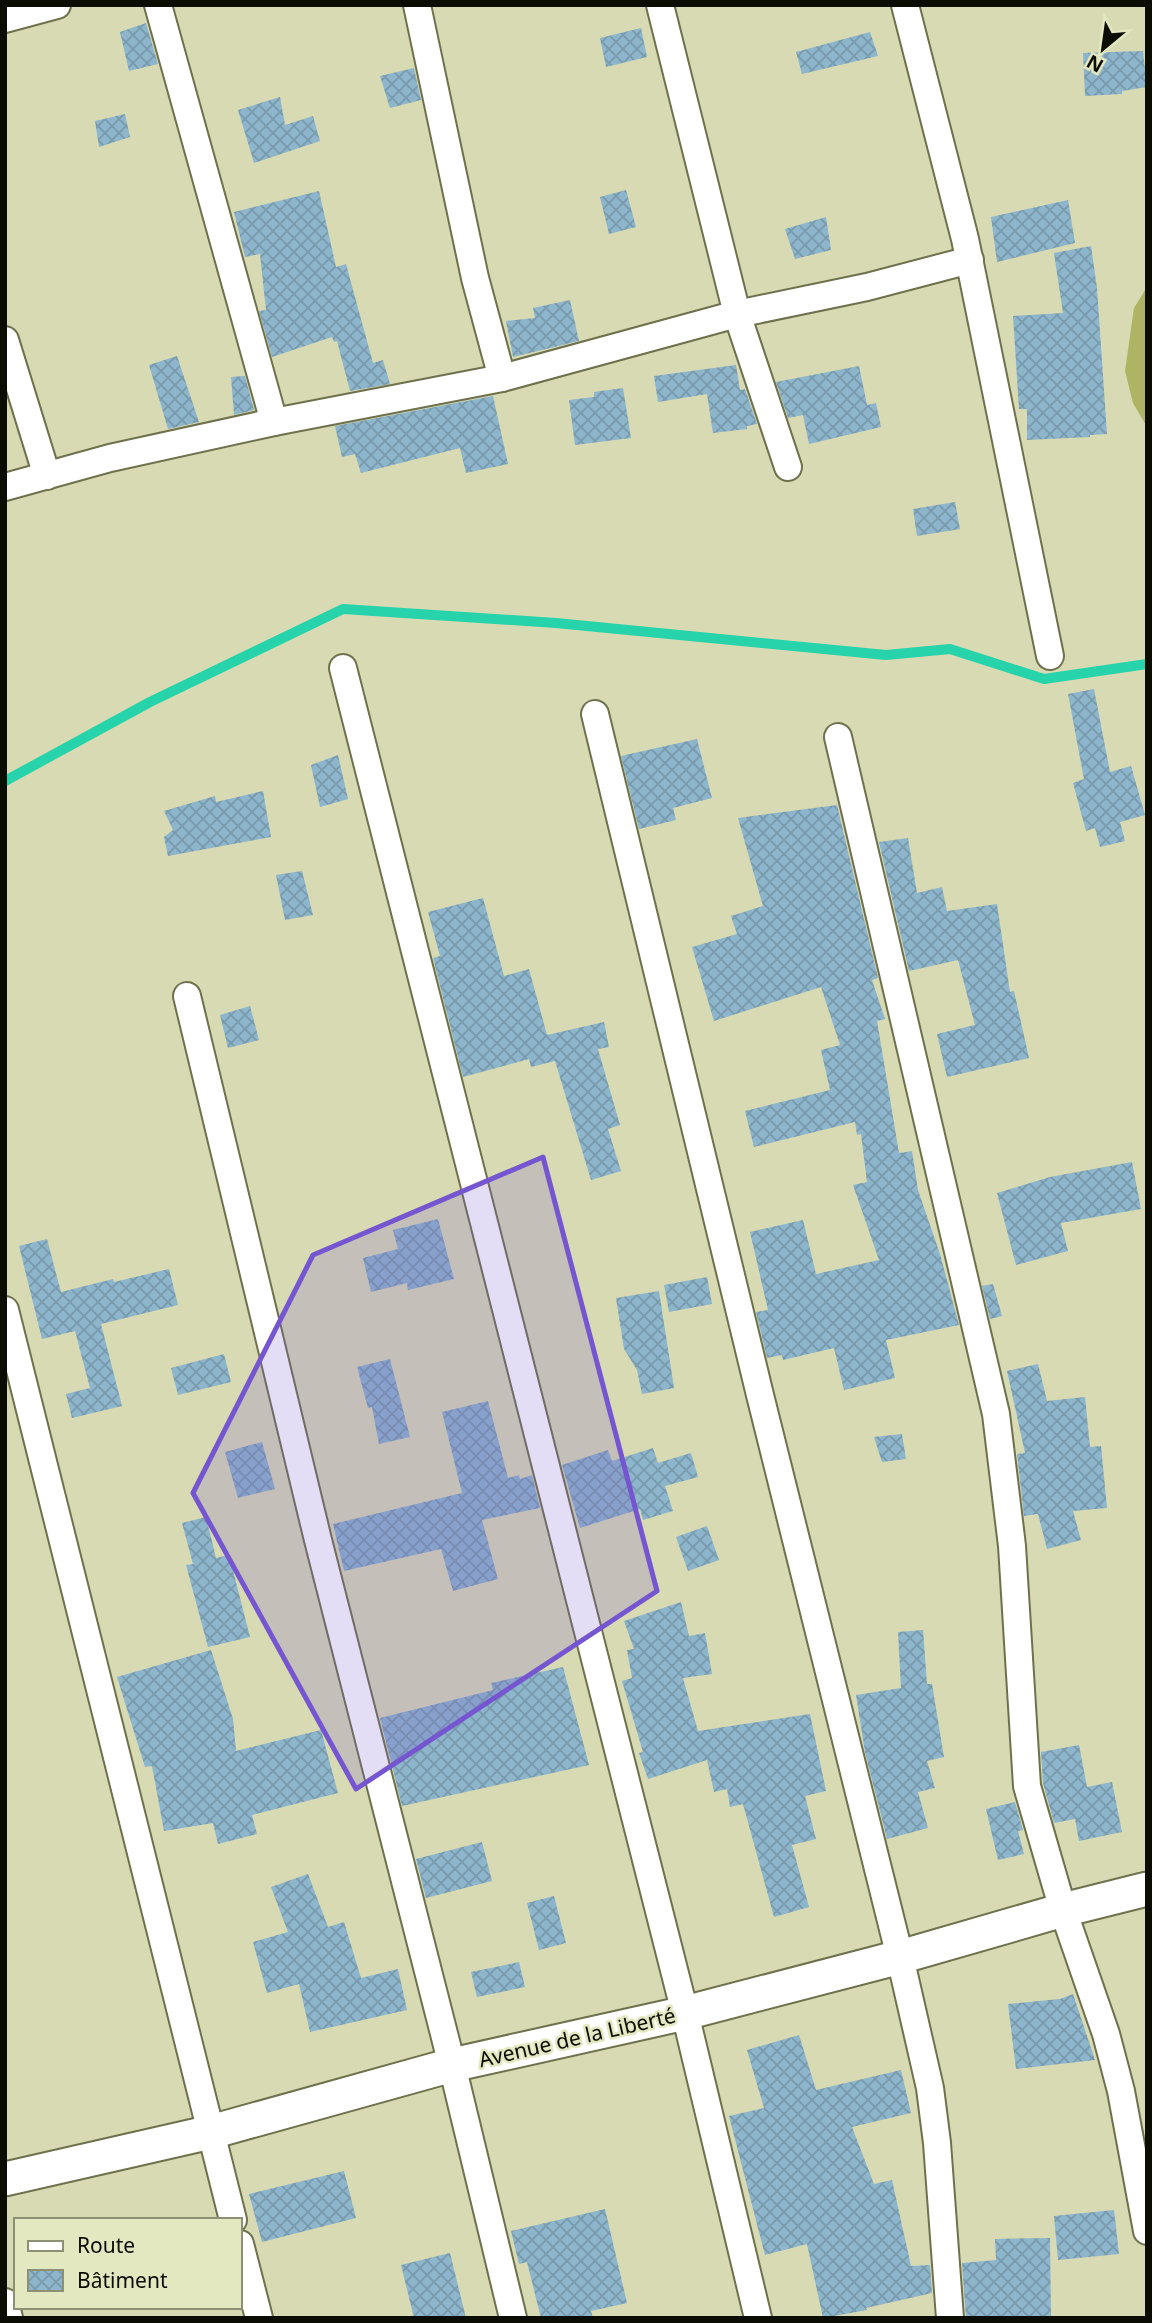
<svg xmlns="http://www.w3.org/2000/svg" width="1152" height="2323" viewBox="0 0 1152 2323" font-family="'Noto Sans',sans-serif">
	<defs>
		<pattern id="building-cross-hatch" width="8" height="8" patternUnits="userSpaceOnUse" patternTransform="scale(1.75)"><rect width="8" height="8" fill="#8db5cb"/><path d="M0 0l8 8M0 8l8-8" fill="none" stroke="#789aad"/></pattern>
	</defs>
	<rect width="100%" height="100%" fill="#d7dab3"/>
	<polygon fill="#afb464" points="1147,287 1147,427 1133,403 1125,371 1134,308"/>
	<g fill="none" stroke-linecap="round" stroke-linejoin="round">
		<polyline stroke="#26d3aa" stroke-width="10" points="5,781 150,702 343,609 556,623 886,655 950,649 1044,679 1147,664"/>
	</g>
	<g fill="url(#building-cross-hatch)">
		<polygon points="146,23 158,64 129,71 120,32"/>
		<polygon points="641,28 647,57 606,67 600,38"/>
		<polygon points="870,32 878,56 802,74 796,52"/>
		<polygon points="1143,51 1147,87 1122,91 1122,94 1085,96 1083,53"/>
		<polygon points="414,68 421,100 390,108 380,76"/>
		<polygon points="280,97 285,125 313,116 320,141 254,163 238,110"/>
		<polygon points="125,114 130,137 99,147 95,121"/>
		<polygon points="626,190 636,227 609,234 600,197"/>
		<polygon points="319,191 336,267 346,264 373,363 383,360 390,384 350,391 337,341 334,342 332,337 272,357 259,311 266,310 260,254 245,257 234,212"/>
		<polygon points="1068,200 1075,243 997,262 991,217"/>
		<polygon points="826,217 831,250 795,259 785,229"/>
		<polygon points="1091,246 1097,288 1107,434 1090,435 1090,437 1027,440 1027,409 1019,409 1013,316 1063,313 1054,253"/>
		<polygon points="570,300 579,341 513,357 506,321 535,318 533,308"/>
		<polygon points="177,356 199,422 168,429 149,365"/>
		<polygon points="736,365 740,390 745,389 757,424 747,426 747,429 713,433 707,394 658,402 654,376"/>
		<polygon points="859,366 867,405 876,403 881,427 809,444 803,415 788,418 776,382"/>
		<polygon points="245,376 254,410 234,415 231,377"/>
		<polygon points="623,388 631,438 575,445 569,400 594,397 594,392"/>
		<polygon points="493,396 508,464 466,473 460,448 361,473 355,454 342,457 335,426"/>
		<polygon points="955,502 960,529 917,536 913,509"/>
		<polygon points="1094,689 1110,772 1131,766 1145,815 1120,822 1125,841 1100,847 1095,828 1086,831 1073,783 1084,779 1068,694"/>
		<polygon points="697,739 712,798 673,808 676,820 639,829 621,756"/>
		<polygon points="338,755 348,799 320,807 311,765"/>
		<polygon points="263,791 271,837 168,856 164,837 173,830 164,811 215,796 216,802"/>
		<polygon points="837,805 878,978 872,980 885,1019 877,1021 899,1153 912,1151 918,1190 940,1254 959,1325 886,1340 895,1378 844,1390 834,1348 783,1360 782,1355 767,1358 756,1312 768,1310 750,1232 803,1220 816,1274 879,1260 853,1185 867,1182 861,1134 857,1135 855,1122 754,1147 745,1111 830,1090 821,1050 840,1045 821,987 714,1021 692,947 737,934 731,916 763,906 738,818"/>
		<polygon points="908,838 917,893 942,887 947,911 997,904 1010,992 1014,991 1029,1058 947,1077 937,1034 975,1025 958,960 909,971 879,842"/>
		<polygon points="302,871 313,915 285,920 276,875"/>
		<polygon points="483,898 504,976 529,969 547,1035 604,1022 609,1047 598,1049 620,1125 608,1129 621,1171 591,1180 555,1061 531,1067 529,1059 463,1077 433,958 440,956 428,912"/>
		<polygon points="250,1006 259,1040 228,1048 220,1015"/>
		<polygon points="1132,1162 1141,1209 1061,1223 1068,1251 1016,1265 997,1193 1050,1177"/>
		<polygon points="438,1219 454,1279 408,1290 407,1283 371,1292 363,1258 398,1249 393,1230"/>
		<polygon points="47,1239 61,1292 113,1279 114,1282 169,1269 178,1305 101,1324 122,1406 72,1418 66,1394 90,1388 75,1331 42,1339 19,1246"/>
		<polygon points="707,1277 712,1304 669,1312 664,1285"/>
		<polygon points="993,1284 1002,1316 990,1319 982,1286"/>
		<polygon points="659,1291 674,1388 642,1394 637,1370 624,1349 616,1298"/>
		<polygon points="224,1354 231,1382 178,1395 171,1368"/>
		<polygon points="390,1359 410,1437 379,1444 372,1407 368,1408 357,1367"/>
		<polygon points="1038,1364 1047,1401 1085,1397 1090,1447 1101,1446 1107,1508 1073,1511 1081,1540 1047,1549 1038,1514 1024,1516 1017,1454 1025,1453 1007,1371"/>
		<polygon points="488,1401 508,1478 519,1475 520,1479 532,1475 540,1508 482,1520 498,1579 453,1591 441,1549 344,1571 333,1524 462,1493 442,1412"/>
		<polygon points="902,1434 906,1459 882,1462 874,1437"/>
		<polygon points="262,1442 275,1489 238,1498 225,1452"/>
		<polygon points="653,1448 658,1463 691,1453 698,1477 665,1486 673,1511 643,1520 640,1509 580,1528 562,1465 608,1450 612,1461"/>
		<polygon points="206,1517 216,1558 229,1555 250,1637 208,1647 186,1565 193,1564 182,1523"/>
		<polygon points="707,1526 719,1560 688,1571 676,1537"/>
		<polygon points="681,1602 689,1636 705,1633 712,1674 683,1678 698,1731 810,1714 826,1791 805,1796 816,1839 792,1845 809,1907 774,1917 743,1804 730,1807 727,1789 714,1792 707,1760 648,1779 639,1753 643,1752 622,1681 632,1678 627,1650 634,1649 624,1621"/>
		<polygon points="923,1630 927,1684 932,1684 944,1757 927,1761 935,1788 918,1792 928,1828 887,1839 865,1752 856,1695 901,1688 898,1632"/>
		<polygon points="211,1650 233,1719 236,1751 321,1730 338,1793 252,1815 257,1834 218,1844 213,1823 164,1831 152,1766 145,1767 117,1677"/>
		<polygon points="563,1667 589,1765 402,1806 380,1718 493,1690 491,1683"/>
		<polygon points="1079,1745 1087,1787 1112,1782 1122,1832 1079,1841 1075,1819 1054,1823 1043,1783 1041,1752"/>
		<polygon points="1015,1802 1023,1830 1018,1831 1024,1854 998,1860 986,1809"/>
		<polygon points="482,1842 492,1881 426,1898 416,1859"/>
		<polygon points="308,1874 328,1927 344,1922 361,1978 398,1969 407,2010 310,2032 299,1984 267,1993 253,1942 288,1932 271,1887"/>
		<polygon points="554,1896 566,1943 539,1950 527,1903"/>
		<polygon points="519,1962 525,1987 477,1997 471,1972"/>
		<polygon points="1073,1994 1095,2060 1016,2069 1008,2004 1060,1999"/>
		<polygon points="799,2035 816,2090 901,2070 911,2113 852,2127 874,2184 892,2180 911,2266 930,2265 932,2293 866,2308 867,2310 823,2318 807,2244 765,2255 729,2116 764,2108 747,2050"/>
		<polygon points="344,2171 356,2218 262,2242 249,2194"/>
		<polygon points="605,2209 627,2303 591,2311 593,2318 541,2318 527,2262 519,2264 511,2231"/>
		<polygon points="1114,2210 1119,2254 1058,2260 1054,2216"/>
		<polygon points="1050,2238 1051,2318 966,2318 962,2263 996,2260 995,2239"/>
		<polygon points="450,2253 466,2318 414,2318 401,2265"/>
	</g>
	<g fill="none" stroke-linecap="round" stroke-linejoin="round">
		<defs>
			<g id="minor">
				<polyline points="158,5 274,422"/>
				<polyline points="417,5 475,278 502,378"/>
				<polyline points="660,5 737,314 788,467"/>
				<polyline points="905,5 965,239 1050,656"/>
				<polyline points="5,19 57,5"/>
				<polyline points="5,340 47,476"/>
				<polyline points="5,487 110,458 274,422 502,378 737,314 867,287 970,260"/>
				<polyline points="343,668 685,2013 758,2318"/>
				<polyline points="595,714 760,1395 900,1957 930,2088 937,2143 950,2318"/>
				<polyline points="838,737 996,1414 1012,1546 1027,1786 1063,1910 1106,2034 1121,2091 1147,2231"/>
				<polyline points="187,996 318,1540 452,2065 513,2318"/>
				<polyline points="5,1310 233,2220"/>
				<polyline points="240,2244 259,2318"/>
				<polyline points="5,2302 9,2318"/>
			</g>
			<polyline id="tertiary" points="5,2179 211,2132 452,2065 685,2013 900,1957 1063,1910 1147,1889"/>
		</defs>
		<use href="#minor" stroke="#6f714d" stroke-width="30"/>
		<use href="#tertiary" stroke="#6f714d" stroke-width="37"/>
		<use href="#minor" stroke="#fff" stroke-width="26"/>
		<use href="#tertiary" stroke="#fff" stroke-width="33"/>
	</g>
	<path fill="#7656d0" fill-opacity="0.2" stroke="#7656d0" stroke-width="5" stroke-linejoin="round" d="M543,1157L657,1591L356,1789L193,1493L313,1255Z"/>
	<g text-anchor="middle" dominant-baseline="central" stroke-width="5" stroke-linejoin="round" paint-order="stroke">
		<g font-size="21" fill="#0c0d02" stroke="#e4e8c0">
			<text transform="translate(577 2037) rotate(-13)">Avenue de la Liberté</text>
		</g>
	</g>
	<rect width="1152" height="2323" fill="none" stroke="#0c0d02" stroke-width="14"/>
	<rect x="14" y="2218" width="228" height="91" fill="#e4e8c0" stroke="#8e9074" stroke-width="2"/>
	<rect x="28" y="2241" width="35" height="10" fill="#ffffff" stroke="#8e9074" stroke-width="2"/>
	<text x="77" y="2253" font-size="21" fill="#0c0d02">Route</text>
	<rect x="28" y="2270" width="35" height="21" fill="url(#building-cross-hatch)" stroke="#8e9074" stroke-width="2"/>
	<text x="77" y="2288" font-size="21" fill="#0c0d02">Bâtiment</text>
	<g transform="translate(1103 49) rotate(209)" stroke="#e4e8c0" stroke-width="5" paint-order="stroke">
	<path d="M0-5L12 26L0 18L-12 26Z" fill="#0c0d02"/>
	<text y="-10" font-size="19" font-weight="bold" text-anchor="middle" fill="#0c0d02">N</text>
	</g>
</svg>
